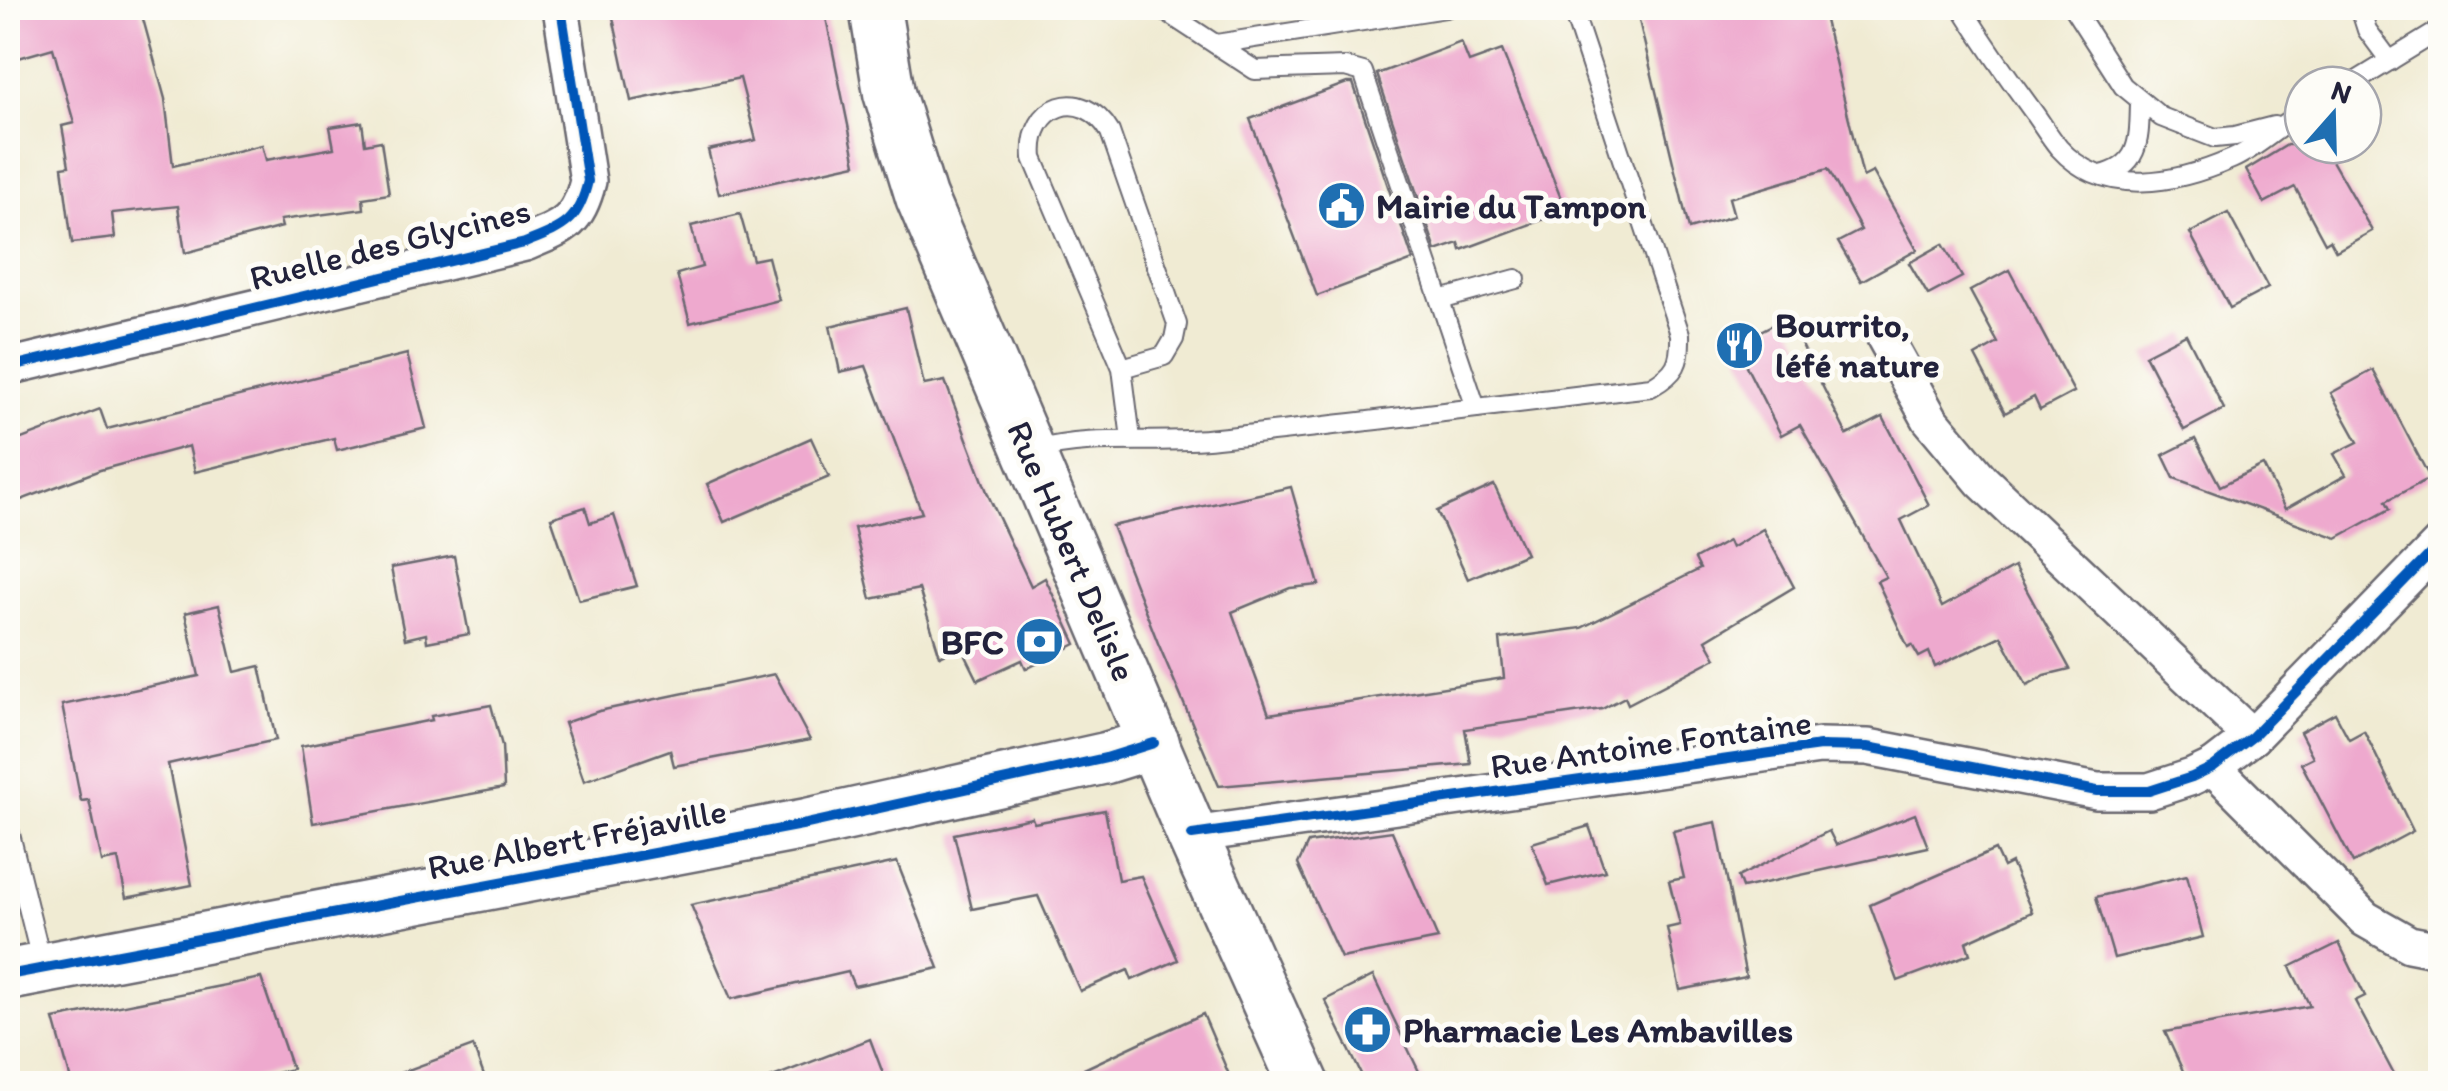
<svg xmlns="http://www.w3.org/2000/svg" width="2448" height="1091" viewBox="0 0 2448 1091" font-family="Itim,sans-serif">
	<rect width="100%" height="100%" fill="#fdfcf7"/>
	<filter id="ink" filterUnits="userSpaceOnUse"><feTurbulence type="fractalNoise" baseFrequency=".01" numOctaves="2"/><feDisplacementMap in="SourceGraphic" scale="20" xChannelSelector="R" yChannelSelector="G"/><feConvolveMatrix kernelMatrix="1 2 1 2 8 2 1 2 1" color-interpolation-filters="sRGB"/></filter>
	<filter id="wash" filterUnits="userSpaceOnUse"><feTurbulence type="fractalNoise" baseFrequency=".0048" numOctaves="4" result="noise"/><feDisplacementMap in="SourceGraphic" scale="40" xChannelSelector="R" yChannelSelector="G"/><feGaussianBlur stdDeviation="2.25" result="paint"/><feColorMatrix in="noise" values="0 0 0 0 0 0 0 0 0 0 0 0 0 0 0 0 0 1.4 0 .05"/><feComposite in="paint" operator="in"/></filter>
	<g filter="url(#wash)">
		<rect width="100%" height="100%" fill="#f0ebd3"/>
		<g id="blocks">
			<g fill="#eea9ce">
				<polygon points="22,8 140,8 165,99 173,166 262,145 266,160 334,148 330,127 362,122 365,144 381,141 389,194 363,198 364,209 280,220 282,227 185,253 178,206 112,213 115,238 72,243 62,167 69,166 62,126 74,123 53,48 8,61 8,11"/>
				<polygon points="611,8 824,8 856,164 719,194 708,150 756,140 740,78 631,101"/>
				<polygon points="1636,8 1822,8 1863,177 1873,172 1917,250 1861,281 1838,242 1861,230 1828,169 1729,198 1734,216 1689,229"/>
				<polygon points="1461,42 1469,62 1502,50 1566,211 1461,250 1459,243 1436,251 1377,74"/>
				<polygon points="1347,83 1353,83 1413,260 1317,296 1250,119"/>
				<polygon points="2287,145 2323,145 2372,231 2336,251 2330,240 2325,243 2295,187 2264,203 2246,170"/>
				<polygon points="2228,213 2268,288 2230,308 2190,233"/>
				<polygon points="740,214 753,260 768,257 779,300 690,323 677,274 702,267 691,226"/>
				<polygon points="1943,244 1962,277 1928,295 1909,263"/>
				<polygon points="2009,270 2074,392 2040,410 2034,397 2005,413 1975,356 1998,343 1970,291"/>
				<polygon points="906,308 924,385 945,381 989,497 1031,586 1045,578 1076,644 1026,669 1022,660 978,680 961,646 940,656 919,589 871,599 854,528 922,513 866,366 840,372 830,326"/>
				<polygon points="1788,317 1847,435 1883,417 1929,505 1901,520 1942,607 2014,567 2070,669 2045,675 2027,685 2001,636 1935,667 1929,652 1919,657 1912,645 1908,647 1877,581 1886,577 1800,425 1781,435 1735,344"/>
				<polygon points="2186,334 2224,409 2184,430 2145,355"/>
				<polygon points="407,354 426,428 337,450 334,438 195,472 189,446 100,470 8,505 8,444 100,409 107,429"/>
				<polygon points="2373,370 2430,478 2386,501 2390,509 2337,538 2174,478 2163,455 2195,439 2220,486 2263,465 2285,509 2346,475 2334,454 2358,442 2331,393"/>
				<polygon points="811,438 829,477 724,522 707,484"/>
				<polygon points="1494,485 1526,554 1468,579 1437,511"/>
				<polygon points="1291,487 1319,585 1290,588 1232,612 1269,714 1504,678 1500,639 1581,628 1700,569 1695,559 1728,541 1731,548 1763,529 1794,587 1706,640 1716,658 1628,704 1625,697 1602,709 1465,729 1471,764 1219,786 1158,643 1112,526"/>
				<polygon points="585,507 590,523 614,515 637,586 579,600 551,518"/>
				<polygon points="454,556 469,634 427,642 426,634 405,639 391,568"/>
				<polygon points="219,605 235,672 260,666 276,740 168,764 192,885 126,898 118,859 102,862 89,800 81,801 62,705 199,676 185,613"/>
				<polygon points="775,674 810,740 674,766 670,750 584,781 564,723 599,711"/>
				<polygon points="491,705 502,746 504,788 313,823 301,746 432,720 431,716"/>
				<polygon points="2335,713 2349,739 2364,731 2413,831 2353,863 2301,763 2313,757 2300,732"/>
				<polygon points="1105,810 1118,880 1141,876 1178,960 1132,980 1128,970 1080,991 1038,896 972,909 954,834 1032,818 1034,823"/>
				<polygon points="1915,814 1928,847 1742,888 1738,877 1829,831 1836,845"/>
				<polygon points="1716,822 1746,977 1680,990 1667,928 1680,925 1669,881 1684,878 1673,831"/>
				<polygon points="1589,826 1605,871 1548,885 1532,843"/>
				<polygon points="1392,831 1438,939 1341,958 1298,864 1308,843"/>
				<polygon points="1995,850 2003,867 2011,863 2032,912 1966,942 1970,954 1898,981 1870,905"/>
				<polygon points="897,862 939,968 854,986 848,972 731,999 691,905"/>
				<polygon points="2187,875 2203,937 2114,958 2096,897"/>
				<polygon points="2339,943 2365,996 2355,1001 2399,1084 2189,1084 2165,1032 2310,1006 2290,967"/>
				<polygon points="1373,976 1425,1084 1366,1084 1325,1000"/>
				<polygon points="261,978 292,1069 234,1084 72,1084 54,1019"/>
				<polygon points="1203,1014 1233,1084 1052,1084 1148,1039"/>
				<polygon points="870,1039 887,1084 762,1084 762,1081"/>
				<polygon points="473,1046 487,1084 382,1084 381,1080"/>
			</g>
		</g>
	</g>
	<g filter="url(#ink)">
		<use href="#blocks" fill-opacity="0" stroke="#6a6870" stroke-width="2.5"/>
		<g fill="none" stroke-linecap="round" stroke-linejoin="round">
			<defs>
				<g id="lane">
					<polyline points="1160,8 1255,70 1345,67 1363,72 1476,408"/>
					<path d="M1962,8C1984,43 2007,76 2032,110C2041,122 2049,136 2059,148C2105,199 2177,183 2232,159C2257,148 2279,126 2303,112"/>
					<polyline points="2073,8 2123,86 2161,117 2215,138 2235,136 2274,126"/>
					<polyline points="2360,8 2367,30 2390,61"/>
					<polyline points="1216,44 1446,8"/>
					<polyline points="2350,85 2440,30"/>
					<path d="M2101,175C2141,166 2139,138 2140,103"/>
					<polyline points="1440,300 1516,279"/>
					<path d="M1122,368L1164,356L1174,339L1177,324L1110,132C1082,85 1028,104 1033,158L1122,368L1131,439"/>
					<path d="M1035,450C1095,434 1156,445 1217,438C1362,423 1506,404 1651,387C1676,373 1681,363 1680,334L1572,8"/>
					<polyline points="8,826 43,968"/>
				</g>
				<g id="street">
					<polyline points="1885,338 1930,419 1982,481 2252,737"/>
					<path d="M8,367L525,243C564,227 578,223 588,181L561,8"/>
					<polyline points="2213,767 2365,919 2409,944 2440,950"/>
					<polyline points="1192,835 1820,746 1868,747 2097,791 2149,791 2192,777 2213,767 2252,737 2440,544"/>
				</g>
				<g id="secondary">
					<polyline points="875,8 889,93 921,197 1192,835 1304,1084"/>
					<polyline points="8,975 807,824 1106,758 1154,743"/>
				</g>
			</defs>
			<use href="#lane" stroke="#6a6870" stroke-width="22"/>
			<use href="#street" stroke="#6a6870" stroke-width="40"/>
			<use href="#secondary" stroke="#6a6870" stroke-width="55"/>
			<use href="#lane" stroke="#fff" stroke-width="18"/>
			<use href="#street" stroke="#fff" stroke-width="35"/>
			<use href="#secondary" stroke="#fff" stroke-width="50"/>
			<defs>
				<g id="cycleway">
					<path d="M8,367L525,243C564,227 578,223 588,181L561,8"/>
					<polyline points="1192,835 1820,746 1868,747 2097,791 2149,791 2192,777 2213,767 2252,737 2440,544"/>
					<polyline points="8,975 807,824 1106,758 1154,743"/>
				</g>
			</defs>
			<use href="#cycleway" stroke="#fdfcf7" stroke-width="16"/>
			<use href="#cycleway" stroke="#0057b8" stroke-width="10"/>
		</g>
	</g>
	<defs>
		<symbol id="civic-disc" viewBox="-11 -11 22 22"><circle r="9.5" fill="#1f6fb2" stroke="#fdfcf7"/><path d="M-.6-6.5H3V-4.5H.6V-3L4-1V1h2V6H-6V1h2V-1L-.6-3ZM-1.2 2.5V6h2.4V2.5Z" fill="#fff"/></symbol>
		<symbol id="restaurant-disc" viewBox="-11 -11 22 22"><circle r="9.5" fill="#1f6fb2" stroke="#fdfcf7"/><path d="M-5-6h1v4h1v-4h1v4h1v-4h1v5L-1.5 .5V6h-2V.5L-5-1ZM5-6V6H3V1.5H1.5Q1.5-4 5-6Z" fill="#fff"/></symbol>
		<symbol id="bank-disc" viewBox="-11 -11 22 22"><circle r="9.5" fill="#1f6fb2" stroke="#fdfcf7"/><path d="M-6-4H6V4H-6ZM0-2.3a2.3 2.3 0 1 0 0 4.6a2.3 2.3 0 1 0 0-4.6Z" fill="#fff"/></symbol>
		<symbol id="pharmacy-disc" viewBox="-11 -11 22 22"><circle r="9.5" fill="#1f6fb2" stroke="#fdfcf7"/><path d="M-2-6h4v4h4v4h-4v4h-4v-4h-4v-4h4Z" fill="#fff"/></symbol>
	</defs>
	<g fill-rule="evenodd">
		<use href="#civic-disc" x="1314" y="178" width="55" height="55"/>
		<use href="#restaurant-disc" x="1712" y="318" width="55" height="55"/>
		<use href="#bank-disc" x="1012" y="614" width="55" height="55"/>
		<use href="#pharmacy-disc" x="1340" y="1002" width="55" height="55"/>
	</g>
	<g text-anchor="middle" dominant-baseline="central" stroke-width="10" stroke-linejoin="round" paint-order="stroke">
		<g font-size="35" font-weight="bold" fill="#22223b" stroke="#fdfcf7" text-anchor="start">
			<text x="1376" y="206">Mairie du Tampon</text>
			<text x="1775" y="325">Bourrito,<tspan x="1775" dy="40">léfé nature</tspan></text>
			<text x="1004" y="642" text-anchor="end">BFC</text>
			<text x="1403" y="1030">Pharmacie Les Ambavilles</text>
		</g>
		<g font-size="35" fill="#22223b" stroke="#fdfcf7">
			<text transform="translate(390 244) rotate(-14)">Ruelle des Glycines</text>
			<text transform="translate(1072 551) rotate(67)">Rue Hubert Delisle</text>
			<text transform="translate(1651 744) rotate(-8)">Rue Antoine Fontaine</text>
			<text transform="translate(577 839) rotate(-11)">Rue Albert Fréjaville</text>
		</g>
	</g>
	<rect width="2448" height="1091" fill="none" stroke="#fdfcf7" stroke-width="40"/>
	<g transform="translate(2333 115) rotate(20)"><circle r="48" fill="#fdfcf7" stroke="#a5a5ac" stroke-width="2.5"/>
	<path d="M0-8L18 38L0 25L-18 38Z" fill="#1f6fb2"/>
	<text y="-15" font-size="28" font-weight="bold" text-anchor="middle" fill="#22223b">N</text>
	</g>
</svg>
